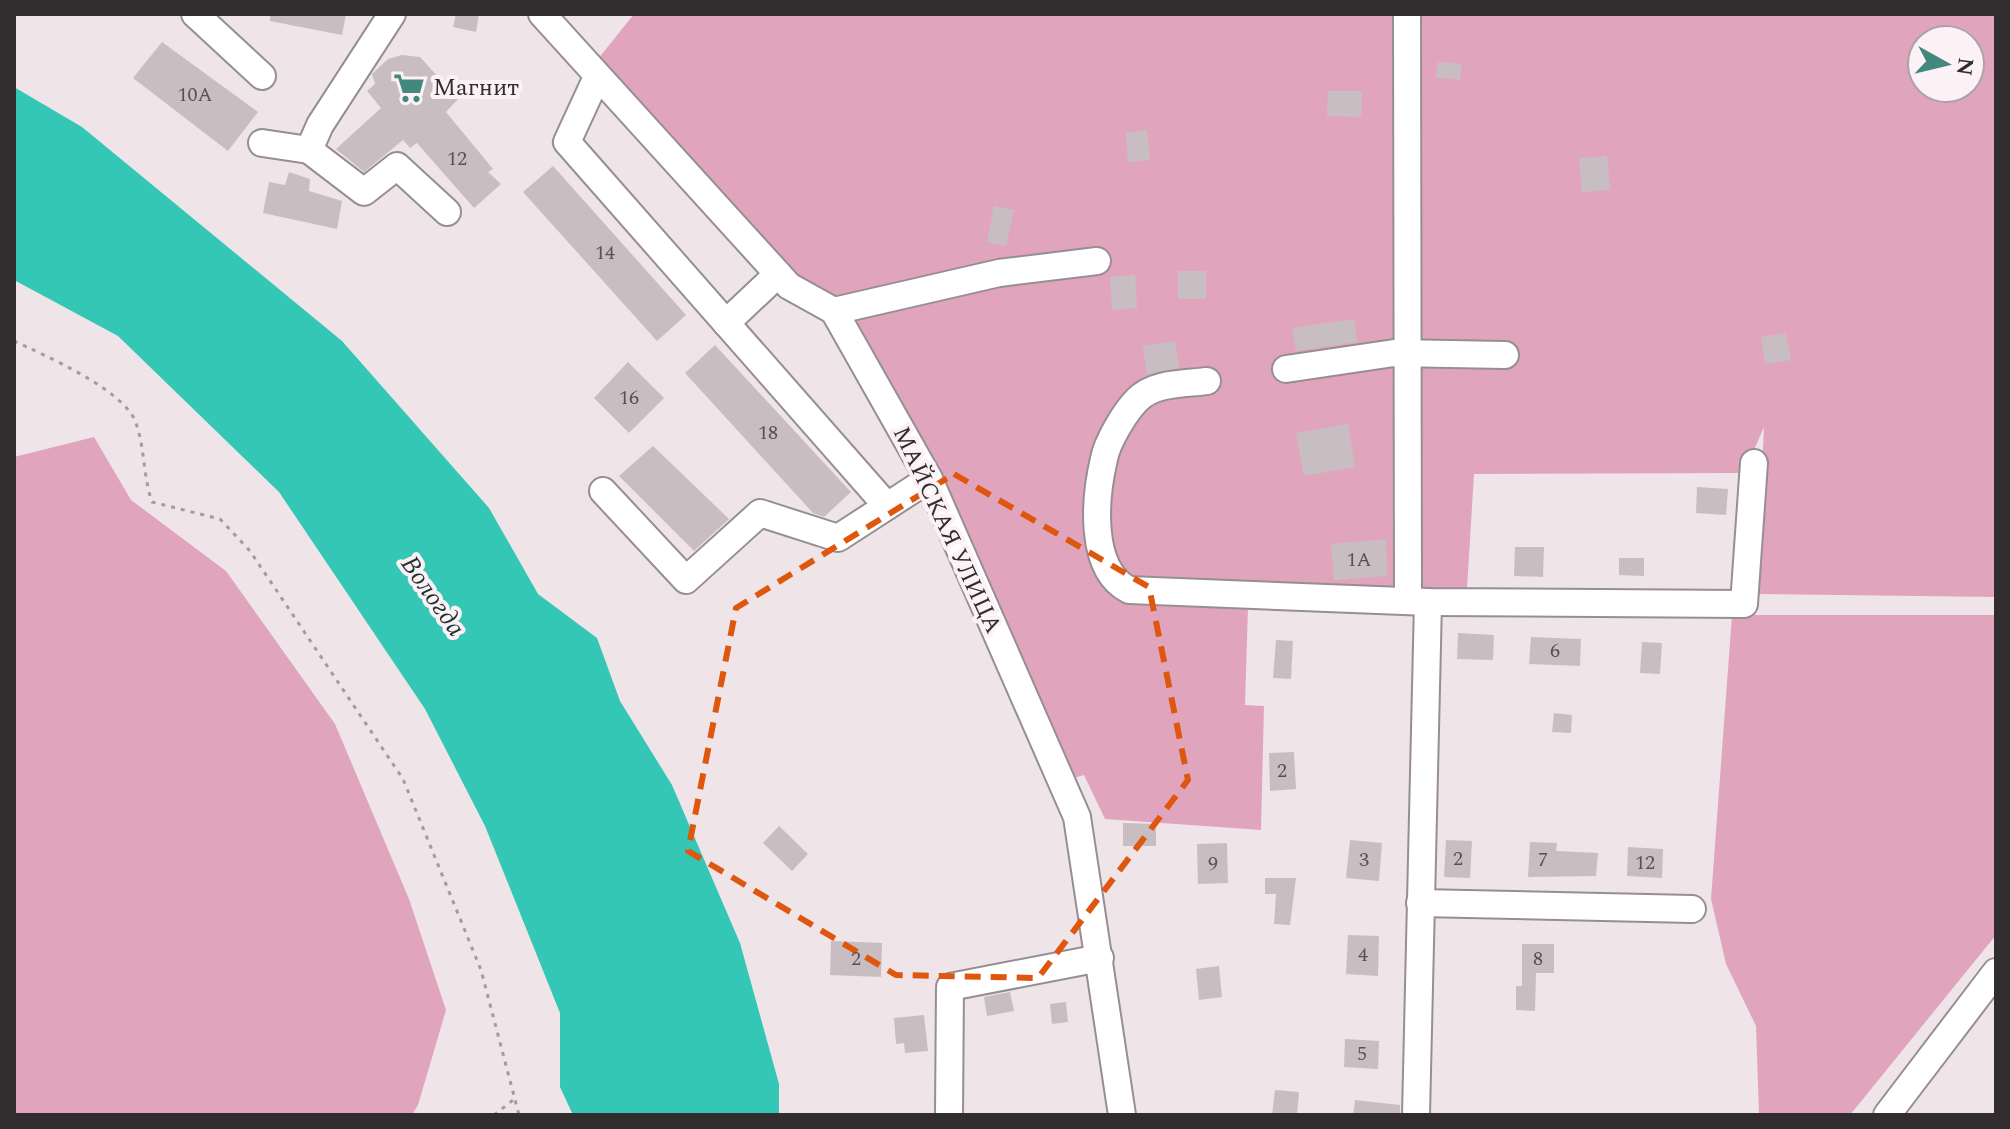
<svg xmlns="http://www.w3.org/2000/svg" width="2010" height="1129" viewBox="0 0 2010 1129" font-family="Spectral,serif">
	<rect width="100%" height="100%" fill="#efe5e8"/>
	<g fill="#e0a5bc" fill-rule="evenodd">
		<path d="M634,14H1996V597L1756,594L1764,427L1744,473L1474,474L1467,589L1107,582L1237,602L1248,608L1245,705L1264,706L1261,830L1105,819L1084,775L1067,780L834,297L795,278L598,59ZM1922,40H1970V88H1922Z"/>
		<polygon points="94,437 131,500 226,571 335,724 409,899 446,1010 418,1105 412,1115 14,1115 14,457"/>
		<polygon points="1732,615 1996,615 1996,935 1850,1115 1759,1115 1756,1026 1726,964 1711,899"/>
	</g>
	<polygon fill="#34c7b5" points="14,87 82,127 342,341 489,508 538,594 597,638 620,701 672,785 740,943 779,1084 779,1115 573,1115 560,1087 560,1013 485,826 425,709 279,492 118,336 14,280"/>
	<g fill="#c8bec2">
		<polygon points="270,14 346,14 342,35 270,21"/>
		<polygon points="456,14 479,14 476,32 453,27"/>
		<polygon points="162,42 258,112 228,151 133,78"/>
		<polygon points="402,55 420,57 458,99 446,112 493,169 488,172 501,184 474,208 417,143 410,148 403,140 364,172 336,149 381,108 367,91 375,84 372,74 388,59"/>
		<polygon points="1438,62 1462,64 1460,80 1436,77"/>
		<polygon points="1328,91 1362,91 1361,117 1327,116"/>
		<polygon points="1147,130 1150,160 1128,162 1126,133"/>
		<polygon points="1607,156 1610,190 1582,192 1579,158"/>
		<polygon points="553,166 686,315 657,341 523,192"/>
		<polygon points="289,172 310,179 309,191 342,201 337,229 263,213 269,182 285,185"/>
		<polygon points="994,206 1014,210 1006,246 987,242"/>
		<rect x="1178" y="271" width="28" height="28"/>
		<polygon points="1135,275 1137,308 1112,310 1110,277"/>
		<polygon points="1354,319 1357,342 1296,351 1292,328"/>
		<polygon points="1786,333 1791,360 1765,364 1761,337"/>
		<polygon points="1175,341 1179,368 1147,375 1143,346"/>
		<polygon points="715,345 851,492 824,517 813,513 685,373"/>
		<polygon points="628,362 664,398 629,433 594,398"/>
		<polygon points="1348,424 1355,467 1304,476 1296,433"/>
		<polygon points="653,446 729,519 694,551 619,476"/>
		<polygon points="1697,487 1728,489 1726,515 1696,513"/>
		<polygon points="1386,539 1387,576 1334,580 1331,544"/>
		<polygon points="1515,547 1544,547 1543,577 1514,576"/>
		<polygon points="1619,558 1644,558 1644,576 1619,575"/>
		<polygon points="1458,633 1494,635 1493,660 1457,659"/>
		<polygon points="1531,637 1581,639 1580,666 1529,664"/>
		<polygon points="1276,640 1293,641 1291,679 1273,678"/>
		<polygon points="1642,642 1662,643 1660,674 1640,673"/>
		<polygon points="1554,713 1572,715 1571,733 1552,732"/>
		<polygon points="1294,752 1296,789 1270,791 1269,753"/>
		<polygon points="1123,823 1156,824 1156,846 1123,846"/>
		<polygon points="779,826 808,854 792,871 763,843"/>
		<polygon points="1350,840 1382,843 1379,881 1346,878"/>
		<polygon points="1446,840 1472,841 1470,878 1444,877"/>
		<polygon points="1530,842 1557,843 1556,851 1598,853 1596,876 1528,877"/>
		<polygon points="1227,843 1228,883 1198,884 1197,844"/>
		<polygon points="1628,847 1663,849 1662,878 1627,876"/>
		<polygon points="1265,878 1296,878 1290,925 1274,924 1276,894 1265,894"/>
		<polygon points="1348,935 1379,936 1378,976 1346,974"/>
		<polygon points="831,941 882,943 881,977 830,975"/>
		<polygon points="1522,944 1554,944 1554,973 1536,973 1535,1011 1516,1010 1516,986 1522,986"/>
		<polygon points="1219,966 1222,997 1199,1000 1196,969"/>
		<polygon points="1010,992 1014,1011 987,1016 984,997"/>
		<polygon points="1066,1002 1068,1022 1052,1024 1050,1004"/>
		<polygon points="924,1015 928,1051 905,1053 904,1043 896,1044 894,1018"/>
		<polygon points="1345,1039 1379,1041 1378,1069 1344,1067"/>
		<polygon points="1275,1090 1299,1092 1297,1115 1272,1115"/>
		<polygon points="1355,1100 1400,1105 1400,1115 1353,1115"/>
	</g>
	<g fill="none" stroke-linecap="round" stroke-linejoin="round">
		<defs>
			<g id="minor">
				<polyline points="195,14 262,76"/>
				<polyline points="392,14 320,125 309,150 364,192 397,166 447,212"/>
				<polyline points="542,14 789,286 834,311 929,479 1077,817 1122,1115"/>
				<polyline points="1407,14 1408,601"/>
				<polyline points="597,77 567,142 887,506"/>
				<polyline points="262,143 309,150"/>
				<polyline points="834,311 999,273 1097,261"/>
				<polyline points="726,323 778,274"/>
				<polyline points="1286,369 1394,353 1505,355"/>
				<path d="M1207,381C1185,384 1154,382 1137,400C1125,412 1107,442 1104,459C1095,497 1088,569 1129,590L1428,602L1744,604L1754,463"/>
				<polyline points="603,491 686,580 760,513 838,538 929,479"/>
				<polyline points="1420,903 1692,909"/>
				<polyline points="949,1115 950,987 1100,958"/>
				<polyline points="1416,1115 1428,602"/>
				<polyline points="1887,1115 1996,972"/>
			</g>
		</defs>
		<use href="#minor" stroke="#978e91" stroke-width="30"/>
		<g stroke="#a39c9e" stroke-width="3" stroke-dasharray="4 6" stroke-linecap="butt">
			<path d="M14,341C44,355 125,390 136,423C145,449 143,476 152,502L220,519L250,551L403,779L481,970L519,1115"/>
			<polyline points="494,1115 513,1100"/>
		</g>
		<use href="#minor" stroke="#fff" stroke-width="26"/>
	</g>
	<path fill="none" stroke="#df570e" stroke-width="6" stroke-dasharray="16 10" stroke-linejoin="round" d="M954,474L1149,587L1188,780L1038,978L896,975L688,851L736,608Z"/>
	<defs>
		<symbol id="supermarket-bare" viewBox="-9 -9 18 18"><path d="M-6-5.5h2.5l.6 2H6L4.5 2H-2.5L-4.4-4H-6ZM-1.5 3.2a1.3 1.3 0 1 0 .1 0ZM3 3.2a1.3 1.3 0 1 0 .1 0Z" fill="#42887e" stroke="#fcf2f6" stroke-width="2.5" paint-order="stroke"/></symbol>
	</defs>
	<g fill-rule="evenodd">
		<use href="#supermarket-bare" x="387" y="66" width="44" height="44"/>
	</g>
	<g text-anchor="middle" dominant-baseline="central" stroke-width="8" stroke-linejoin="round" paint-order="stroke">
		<g font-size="20" fill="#575153">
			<text x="195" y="95">10А</text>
			<text x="457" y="159">12</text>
			<text x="605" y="253">14</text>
			<text x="629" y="398">16</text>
			<text x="768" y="433">18</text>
			<text x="1359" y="560">1А</text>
			<text x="1555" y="651">6</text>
			<text x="1282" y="771">2</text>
			<text x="1458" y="859">2</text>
			<text x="1364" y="860">3</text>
			<text x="1543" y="860">7</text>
			<text x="1645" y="863">12</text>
			<text x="1213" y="864">9</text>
			<text x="1363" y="955">4</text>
			<text x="856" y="959">2</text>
			<text x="1538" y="959">8</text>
			<text x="1362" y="1054">5</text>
		</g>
		<g font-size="24" fill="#312d2e" stroke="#fcf2f6" text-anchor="start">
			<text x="433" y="88">Магнит</text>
		</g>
		<g font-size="24" fill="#312d2e" stroke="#fcf2f6">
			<text transform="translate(947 530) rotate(65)">МАЙСКАЯ УЛИЦА</text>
		</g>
		<g font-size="26" font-style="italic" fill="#1d3431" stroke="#fcf2f6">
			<text transform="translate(433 596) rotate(55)">Вологда</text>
		</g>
	</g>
	<rect width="2010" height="1129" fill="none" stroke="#312d2e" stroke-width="32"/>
	<g transform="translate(1946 64) rotate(98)"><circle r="38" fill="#fcf2f6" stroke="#aba3a6" stroke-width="2"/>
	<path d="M0-6L14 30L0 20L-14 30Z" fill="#42887e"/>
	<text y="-12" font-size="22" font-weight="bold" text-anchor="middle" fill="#312d2e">N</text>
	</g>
</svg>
